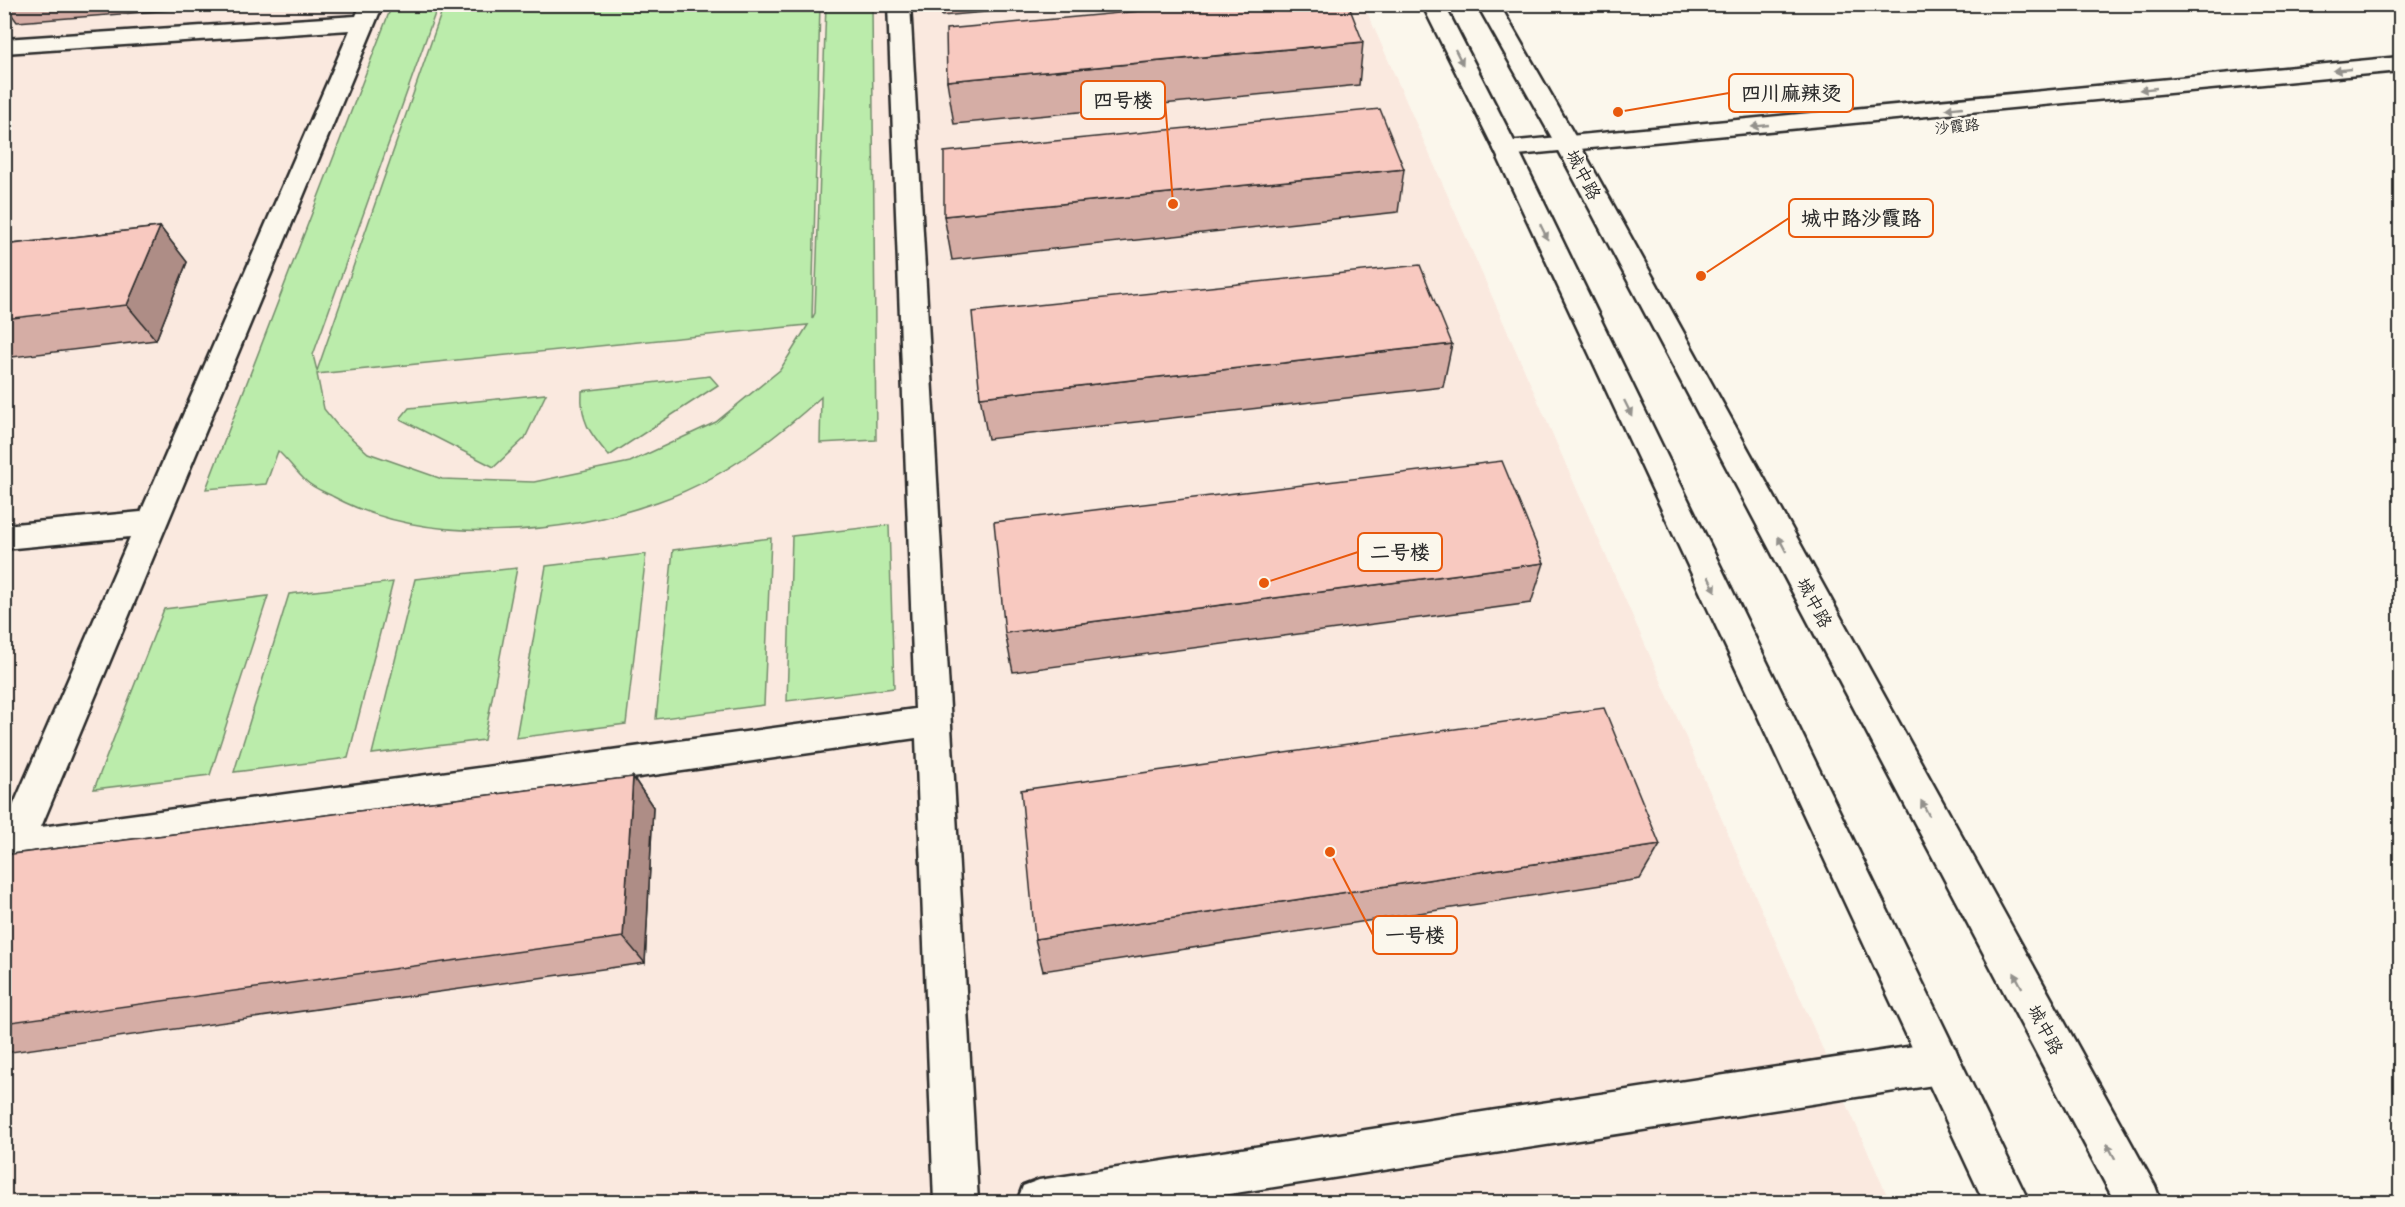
<svg xmlns="http://www.w3.org/2000/svg" width="2405" height="1207" viewBox="0 0 2405 1207" font-family="'Balsamiq Sans','LXGW WenKai TC',sans-serif">
	<rect width="100%" height="100%" fill="#fbf7ec"/>
	<filter id="ink" filterUnits="userSpaceOnUse"><feTurbulence type="fractalNoise" baseFrequency=".0167" numOctaves="2"/><feDisplacementMap in="SourceGraphic" scale="12" xChannelSelector="R" yChannelSelector="G"/><feConvolveMatrix kernelMatrix="1 2 1 2 8 2 1 2 1" color-interpolation-filters="sRGB"/></filter>
	<g filter="url(#ink)">
		<polygon fill="#fae9df" points="5,4 1364,5 1890,1202 5,1202"/>
		<g fill="#bbecab" stroke="#738c6b" stroke-width="1.5" fill-rule="evenodd">
			<path d="M392,5H438L313,355L317,371L444,5H820L812,319L815,313L826,5H872L876,440L820,443L821,397C773,441 719,481 657,502C561,536 425,546 334,497C325,492 313,488 306,481C296,472 288,460 278,451L266,484L206,489ZM808,325L780,370L716,422L630,462L534,482L442,479L368,453L337,425L324,409L317,374Z"/>
			<path d="M710,376L718,385L609,456C590,433 580,422 582,391Z"/>
			<polygon points="546,394 525,438 494,467 400,419 409,408"/>
			<polygon points="889,525 894,688 787,701 792,536"/>
			<polygon points="771,538 764,705 656,719 673,550"/>
			<polygon points="646,554 626,724 516,738 546,566"/>
			<polygon points="517,568 484,740 372,754 415,579"/>
			<polygon points="393,582 348,758 234,772 289,594"/>
			<polygon points="268,596 210,775 94,789 164,609"/>
		</g>
		<g fill="none" stroke-linecap="round" stroke-linejoin="round">
			<defs>
				<g id="street">
					<polygon points="361,4 383,4 41,827 915,709 888,4 910,4 978,1202 934,1202 916,738 14,865 4,861 4,827 130,537 4,549 4,525 141,512 350,30 4,53 4,39 356,16"/>
					<polygon points="1940,1042 1955,1048 1961,1063 1955,1078 1940,1084 1177,1202 1017,1202 1023,1186 1039,1180"/>
				</g>
				<polygon id="secondary" points="2400,57 2400,71 1506,156 1497,154 1494,149 1497,144 1506,142"/>
				<g id="primary">
					<polygon points="1422,4 1444,4 1518,149 2029,1202 1984,1202 1494,149"/>
					<polygon points="1477,4 1499,4 1580,145 2155,1186 2161,1202 2115,1202 1556,145"/>
				</g>
			</defs>
			<use href="#street" stroke="#2b2b2b" stroke-width="5"/>
			<use href="#secondary" stroke="#2b2b2b" stroke-width="5"/>
			<use href="#primary" stroke="#2b2b2b" stroke-width="5"/>
			<use href="#street" fill="#fbf7ec" fill-rule="evenodd"/>
			<use href="#secondary" fill="#fbf7ec" fill-rule="evenodd"/>
			<use href="#primary" fill="#fbf7ec" fill-rule="evenodd"/>
		</g>
		<g fill="#d5ada5" stroke="#2b2b2b" stroke-width="1.5">
			<polygon points="4,4 250,4 17,22"/>
			<polygon points="940,4 1073,4 942,16"/>
			<polygon points="1363,42 1359,85 954,124 947,81"/>
			<polygon points="1404,169 1398,212 952,260 944,216"/>
			<polygon points="160,227 187,262 156,340 4,358 4,245"/>
			<polygon points="1452,344 1443,387 988,439 980,397"/>
			<polygon points="1544,563 1531,603 1013,672 1005,633"/>
			<polygon points="633,777 653,807 645,963 4,1053 4,855"/>
			<polygon points="1660,845 1640,879 1043,971 1035,939"/>
		</g>
		<g fill="#ae8d86" stroke="#2b2b2b" stroke-width="1.5">
			<polygon points="160,227 187,262 156,340 127,305"/>
			<polygon points="633,777 653,807 645,963 623,937"/>
		</g>
		<g fill="#f8c9c0" stroke="#2b2b2b" stroke-width="1.5">
			<polygon points="1216,4 1348,4 1363,42 947,81 946,29"/>
			<polygon points="1380,109 1404,169 944,216 944,152"/>
			<polygon points="160,227 127,305 4,319 4,245"/>
			<polygon points="1420,265 1452,344 980,397 972,312"/>
			<polygon points="1502,461 1544,563 1005,633 994,522"/>
			<polygon points="1604,708 1660,845 1035,939 1021,790"/>
			<polygon points="633,777 623,937 4,1023 4,855"/>
		</g>
		<defs><path id="oneway-solid" d="M-6-.8H1V-3.2L6.5 0L1 3.2V.8H-6Z" transform="scale(1.5)"/></defs>
		<g fill="#93918c">
			<use href="#oneway-solid" transform="translate(1459 57) rotate(63)"/>
			<use href="#oneway-solid" transform="translate(2342 70) rotate(174)"/>
			<use href="#oneway-solid" transform="translate(2148 89) rotate(174)"/>
			<use href="#oneway-solid" transform="translate(1954 108) rotate(174)"/>
			<use href="#oneway-solid" transform="translate(1760 126) rotate(174)"/>
			<use href="#oneway-solid" transform="translate(1544 232) rotate(64)"/>
			<use href="#oneway-solid" transform="translate(1628 408) rotate(64)"/>
			<use href="#oneway-solid" transform="translate(1782 544) rotate(-118)"/>
			<use href="#oneway-solid" transform="translate(1712 584) rotate(64)"/>
			<use href="#oneway-solid" transform="translate(1925 808) rotate(-118)"/>
			<use href="#oneway-solid" transform="translate(2018 980) rotate(-118)"/>
			<use href="#oneway-solid" transform="translate(2111 1151) rotate(-118)"/>
		</g>
	</g>
	<g text-anchor="middle" dominant-baseline="central" stroke-width="4.5" stroke-linejoin="round" paint-order="stroke">
		<g font-size="15" fill="#2b2b2b" stroke="#fbf7ec">
			<text transform="translate(1957 127) rotate(-6)">沙霞路</text>
		</g>
		<g font-size="18" fill="#2b2b2b" stroke="#fbf7ec">
			<text transform="translate(1583 175) rotate(63)">城中路</text>
			<text transform="translate(1814 603) rotate(62)">城中路</text>
			<text transform="translate(2045 1030) rotate(62)">城中路</text>
		</g>
	</g>
	<path fill="none" stroke="#e8590c" stroke-width="2" d="M1618 112L1729 93M1173 204L1165 100M1701 276L1789 218M1264 583L1358 552M1330 852L1373 935"/>
	<g fill="#e8590c" stroke="#fbf7ec" stroke-width="2">
		<circle cx="1618" cy="112" r="6"/>
		<circle cx="1173" cy="204" r="6"/>
		<circle cx="1701" cy="276" r="6"/>
		<circle cx="1264" cy="583" r="6"/>
		<circle cx="1330" cy="852" r="6"/>
	</g>
	<g fill="#fbf7ec" stroke="#e8590c" stroke-width="2">
		<rect x="1729" y="74" width="124" height="38" rx="6"/>
		<rect x="1081" y="81" width="84" height="38" rx="6"/>
		<rect x="1789" y="199" width="144" height="38" rx="6"/>
		<rect x="1358" y="533" width="84" height="38" rx="6"/>
		<rect x="1373" y="916" width="84" height="38" rx="6"/>
	</g>
	<g font-size="20" text-anchor="middle" font-weight="bold" fill="#2b2b2b">
		<text x="1791" y="100">四川麻辣烫</text>
		<text x="1123" y="107">四号楼</text>
		<text x="1861" y="225">城中路沙霞路</text>
		<text x="1400" y="559">二号楼</text>
		<text x="1415" y="942">一号楼</text>
	</g>
	<rect width="2405" height="1207" fill="none" stroke="#fbf7ec" stroke-width="24"/>
	<rect x="12" y="12" width="2381" height="1183" fill="none" stroke="#2b2b2b" stroke-width="2" filter="url(#ink)"/>
</svg>
